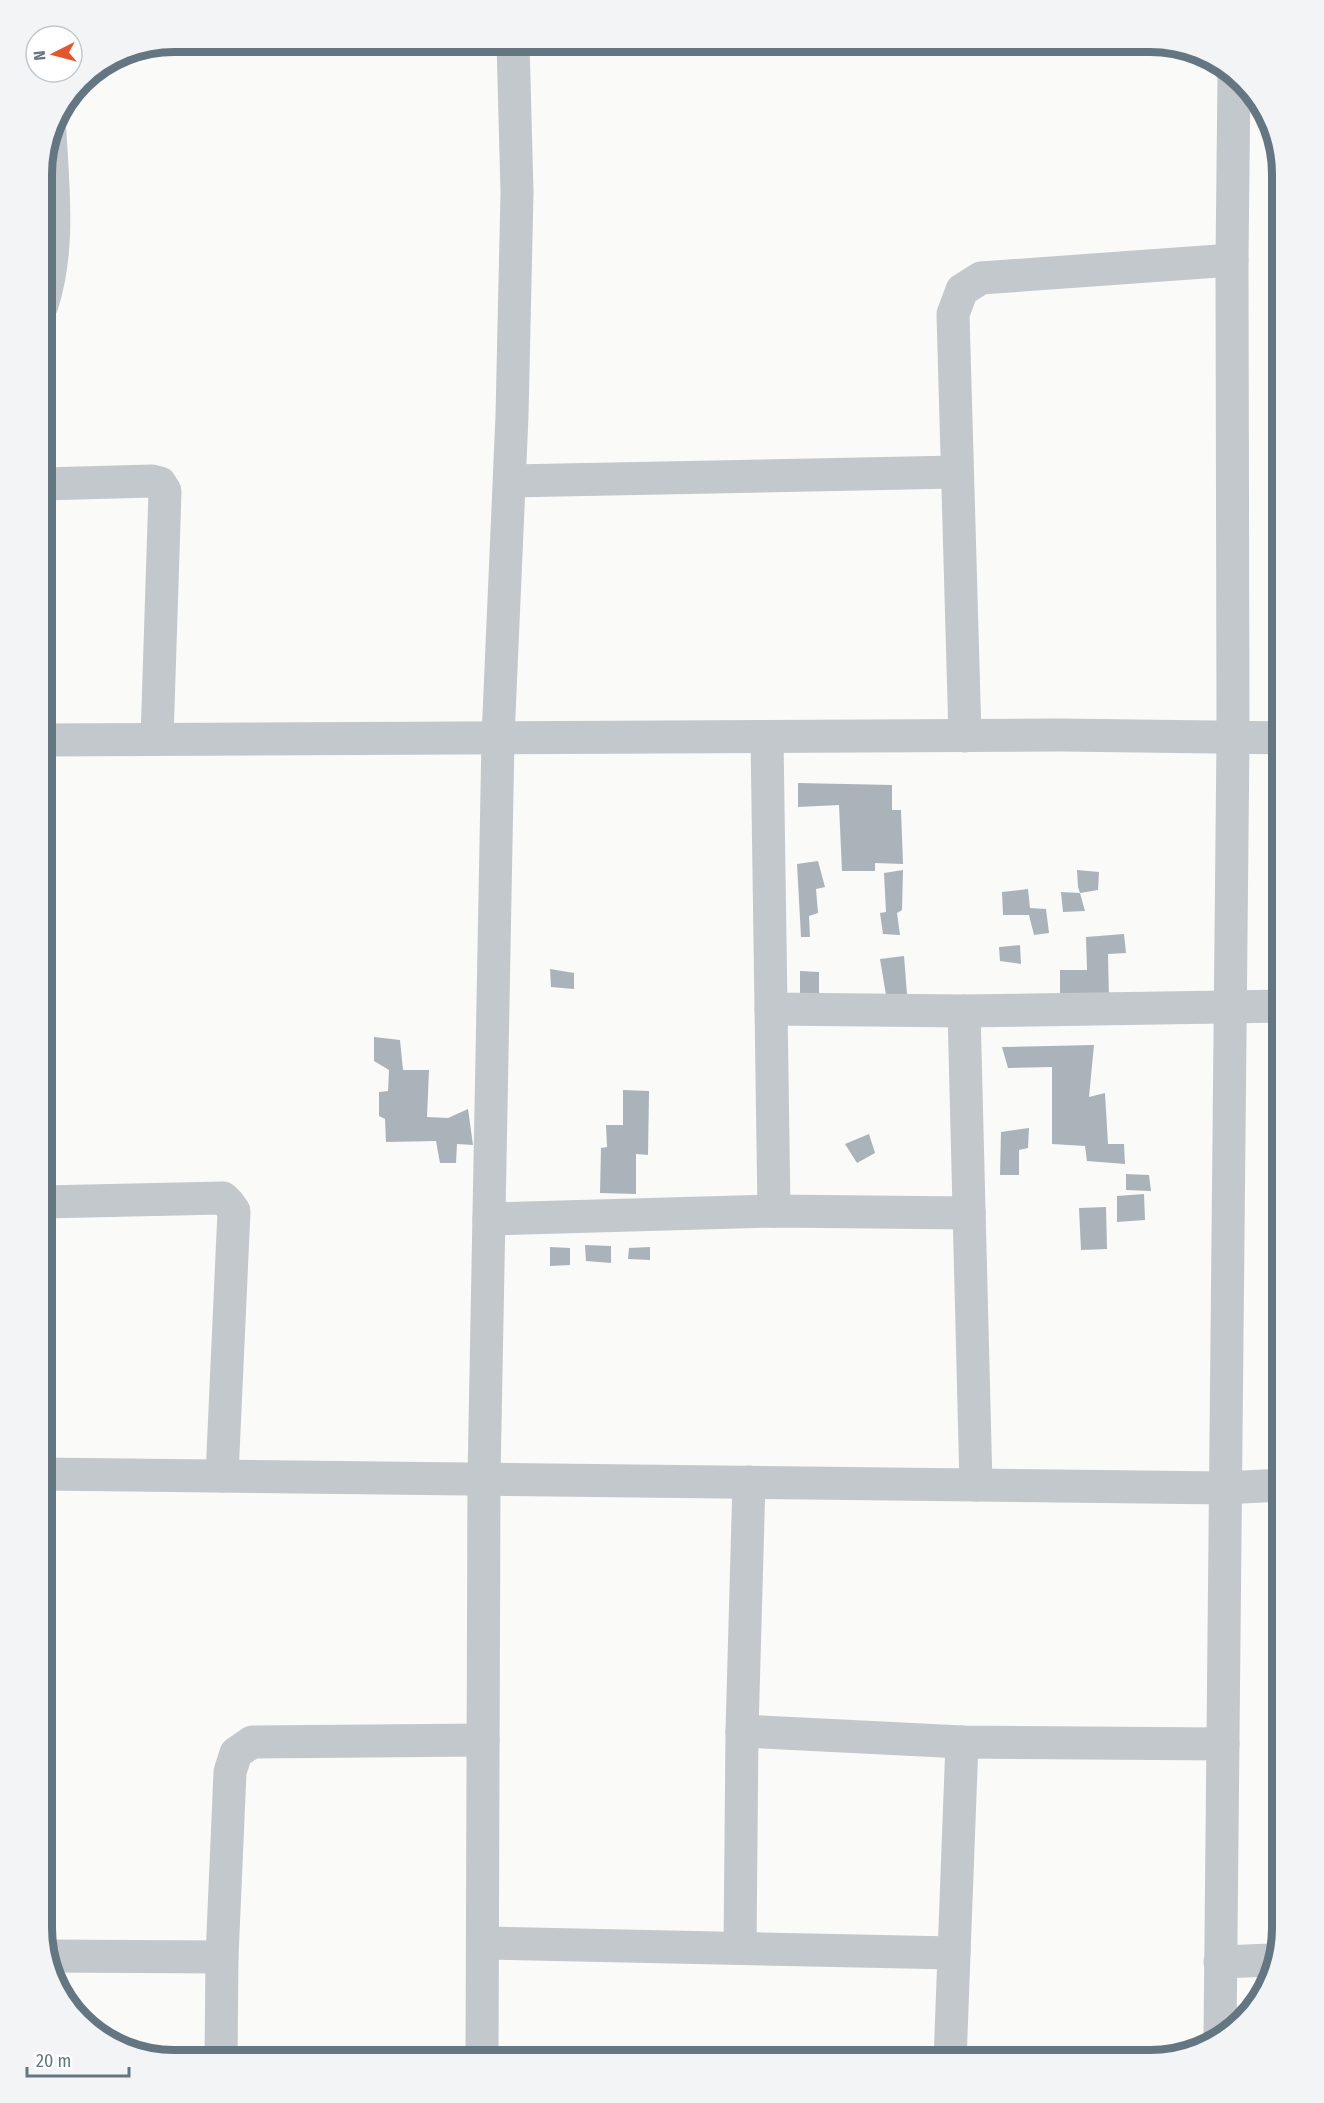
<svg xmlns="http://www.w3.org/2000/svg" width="1324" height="2103" viewBox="0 0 1324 2103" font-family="'Fira Sans Condensed',sans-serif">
	<rect width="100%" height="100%" fill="#fafaf8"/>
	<g fill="#aab3b9">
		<polygon points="798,783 892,785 892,810 901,810 903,864 875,863 875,871 842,871 839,805 798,807"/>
		<polygon points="818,861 825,887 816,889 818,913 809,916 810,937 801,937 797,864"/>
		<polygon points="903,870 902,910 897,913 900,935 883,934 880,913 886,912 884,873"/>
		<polygon points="1077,870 1099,872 1098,890 1080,893 1078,887"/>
		<polygon points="1028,889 1030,908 1046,909 1049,933 1034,935 1029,915 1003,915 1002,892"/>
		<polygon points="1061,892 1080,893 1085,911 1063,912"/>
		<polygon points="1124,934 1126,953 1108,954 1109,1000 1060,1002 1060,970 1087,970 1086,937"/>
		<polygon points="1020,945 1021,964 1000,961 999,947"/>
		<polygon points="904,956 907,994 886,995 880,959"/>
		<polygon points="550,969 574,973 574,989 551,987"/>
		<polygon points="800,971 819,972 819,994 800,993"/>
		<polygon points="374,1037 400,1040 403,1070 429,1070 427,1117 448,1118 468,1109 473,1145 457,1144 456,1163 440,1163 436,1141 386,1142 385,1119 379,1116 379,1092 388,1091 389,1070 374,1061"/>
		<polygon points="1094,1045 1089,1097 1105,1093 1108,1144 1124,1144 1125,1164 1087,1161 1085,1146 1052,1144 1052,1067 1008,1068 1002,1047"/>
		<polygon points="623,1090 649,1091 648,1155 636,1154 636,1194 600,1193 601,1148 607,1147 606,1125 623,1125"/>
		<polygon points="1029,1128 1028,1148 1019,1150 1019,1175 1000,1175 1001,1132"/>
		<polygon points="869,1134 875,1153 857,1163 845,1144"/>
		<polygon points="1126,1174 1149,1175 1151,1191 1126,1190"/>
		<polygon points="1144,1194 1145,1220 1117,1222 1117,1196"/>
		<polygon points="1106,1207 1107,1249 1081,1250 1079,1208"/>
		<polygon points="585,1245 611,1246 611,1263 586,1261"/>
		<polygon points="550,1247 570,1248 570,1265 550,1266"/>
		<polygon points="650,1247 650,1260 628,1259 629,1248"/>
	</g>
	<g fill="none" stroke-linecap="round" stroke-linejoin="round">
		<g stroke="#c3c8cc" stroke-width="33">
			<path d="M42,305C60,249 53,190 50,132"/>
			<polyline points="510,481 957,472"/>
			<polyline points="42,484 152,481 160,483 165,491 157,739"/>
			<polyline points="965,736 953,314 962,290 981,278 1232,260"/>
			<polyline points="767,737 774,1211"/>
			<polyline points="42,740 1061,735 1282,738"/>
			<polyline points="771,1009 964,1011 1282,1006"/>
			<polyline points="964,1011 976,1485"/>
			<polyline points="42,1202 223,1198 229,1204 234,1211 222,1476"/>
			<polyline points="489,1219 774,1211 969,1213"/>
			<polyline points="42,1474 1225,1488 1282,1485"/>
			<polyline points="742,1731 962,1742 1223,1744"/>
			<polyline points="483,1943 954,1953"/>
			<polyline points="740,1948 742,1731 749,1482"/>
			<polyline points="48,1956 222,1957"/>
			<polyline points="1220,1962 1273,1960"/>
			<polyline points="1220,2037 1233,737 1232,260 1234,76"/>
			<polyline points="221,2061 222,1957 230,1772 236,1753 252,1742 483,1740"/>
			<polyline points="482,2061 484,1478 498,738 512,416 517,192 513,42"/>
			<polyline points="950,2061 962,1742"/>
		</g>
	</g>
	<path d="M0 0H1324V2103H0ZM174 52H1150A122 122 0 0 1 1272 174V1928A122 122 0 0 1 1150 2050H174A122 122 0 0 1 52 1928V174A122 122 0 0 1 174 52Z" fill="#f3f4f5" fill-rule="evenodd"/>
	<path fill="none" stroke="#657683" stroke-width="8" d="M174 52H1150A122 122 0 0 1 1272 174V1928A122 122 0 0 1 1150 2050H174A122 122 0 0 1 52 1928V174A122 122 0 0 1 174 52Z"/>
	<g transform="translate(54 54) rotate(264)"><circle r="28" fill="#ffffff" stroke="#c1c8cd" stroke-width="1.5"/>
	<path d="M0-4.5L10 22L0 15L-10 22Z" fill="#e4572e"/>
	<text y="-9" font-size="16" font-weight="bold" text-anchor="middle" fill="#657683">N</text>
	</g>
	<path d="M27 2067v9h102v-9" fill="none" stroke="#657683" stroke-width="3"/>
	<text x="36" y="2067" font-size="18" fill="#657683" stroke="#ffffff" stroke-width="4.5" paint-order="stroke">20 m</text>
</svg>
